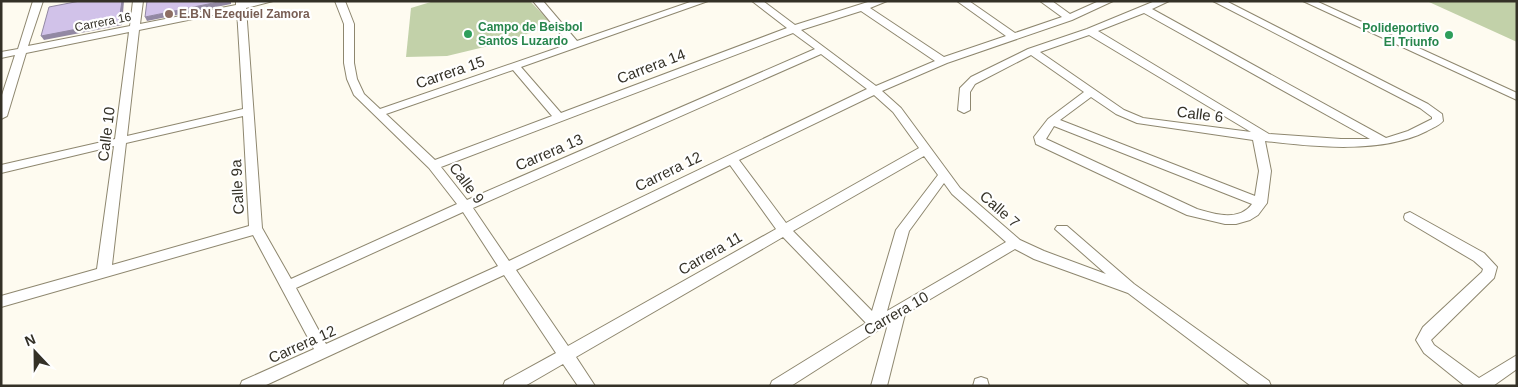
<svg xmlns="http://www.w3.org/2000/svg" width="1518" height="387" viewBox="0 0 1518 387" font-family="Helvetica,sans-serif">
	<rect width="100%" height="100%" fill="#fefbf0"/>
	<g fill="#c2d1a9">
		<polygon points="434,1 530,1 553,25 501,43 447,56 406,57 411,8"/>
		<polygon points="1517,1 1517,42 1429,2 1430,1"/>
	</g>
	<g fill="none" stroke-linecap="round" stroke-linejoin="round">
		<defs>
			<g id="street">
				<path d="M33,1H43L28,46L130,26L133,1H143L140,24L236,5V1H273L246,8L262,228L291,279L457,204L429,168L354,95L347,79L344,63V24L335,1H345L354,24V63L357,79L364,94L380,109L569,44L533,1H543L577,41L693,1H708L521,67L561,113L787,28L752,1H763L795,25L871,1H887L870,8L944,57L1006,36L957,1H969L1015,33L1062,17L1040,1H1052L1070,14L1099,1H1113L1072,20L947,63L882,91L901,108L960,188L1020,240L1044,251L1106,274L1055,229L1057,226H1067L1134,284L1269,381L1271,386H1251L1128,293L1034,259L1015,249L905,314L887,386H871L888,324L791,386H770L772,381L866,323L783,237L576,357L595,386H578L563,364L525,386H503L505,381L556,353L504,275L264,386H240L242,381L314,349L253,235L1,307V296L97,269L114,146L1,173V165L115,139L129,32L26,53L7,116L1,119V98L15,55L1,58V52L18,49ZM237,10L243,109L127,136L139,30ZM861,11L935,61L876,86L801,30ZM793,33L815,49L467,200L441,167ZM821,54L867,89L509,261L473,208ZM513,70L552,116L435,160L386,114ZM874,95L893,112L919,148L786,223L739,160ZM243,116L249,226L112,265L126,143ZM924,156L938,175L896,230L872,311L793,231ZM730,165L776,229L568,346L516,270ZM944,183L952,194L1006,242L887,311L909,231ZM463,212L498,266L326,344L296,288Z"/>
				<path d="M1155,1H1169L1152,9L1386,138L1408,131L1432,119V117L1420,108L1213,1H1226L1428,104L1442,114L1443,121C1439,126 1432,128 1427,131C1382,154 1314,147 1265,141L1271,171L1267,203L1258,215L1250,220L1236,224H1225L1187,215L1036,144L1034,137L1048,119L1084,92L1031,55L975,84L970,92V110L964,113L958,110L960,88L971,77L1028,49L1087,29ZM1144,13L1370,139H1341L1269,134L1098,31ZM1089,35L1251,132L1143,118L1124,110L1040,52ZM1091,97L1116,114L1137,123L1253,140L1259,171L1255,196L1060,120ZM1054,126L1252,204C1239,222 1214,214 1197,209L1046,139Z"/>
				<polygon points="1303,1 1316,1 1517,93 1517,100"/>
				<polygon points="1410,212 1484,253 1497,267 1494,278 1431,340 1434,345 1479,378 1517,355 1517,369 1493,386 1465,386 1424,353 1416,340 1423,327 1482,272 1483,269 1474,261 1405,220 1404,217 1405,214"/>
				<polygon points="981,377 987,379 989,386 973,386 975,379"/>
			</g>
		</defs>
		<use href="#street" stroke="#8e876f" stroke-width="2"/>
		<use href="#street" fill="#fff" fill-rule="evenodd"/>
	</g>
	<g fill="#9288a3">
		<polygon points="122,1 124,1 122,25 44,40 41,36"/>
		<polygon points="223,1 231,1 231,4 147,21 145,17"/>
	</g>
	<g fill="#d1c2e9" stroke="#9288a3">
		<polygon points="80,1 122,1 119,21 41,36 49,7"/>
		<polygon points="147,1 223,1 145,17"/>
	</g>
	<circle fill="#8d6e63" stroke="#fff" stroke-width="2" cx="169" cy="14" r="5"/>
	<g fill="#2e9e5b" stroke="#fff" stroke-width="2">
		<circle cx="468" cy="34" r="5"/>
		<circle cx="1449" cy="35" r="5"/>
	</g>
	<g text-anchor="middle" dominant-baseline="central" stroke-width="4.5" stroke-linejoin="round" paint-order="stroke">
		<g font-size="12" font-weight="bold" fill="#785e54" stroke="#fff" text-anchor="start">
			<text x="179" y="14">E.B.N Ezequiel Zamora</text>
		</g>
		<g font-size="12" fill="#343127" stroke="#fff">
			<text transform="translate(103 22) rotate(-11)">Carrera 16</text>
		</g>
		<g font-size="12" font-weight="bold" fill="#27864d" stroke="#fff" text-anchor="start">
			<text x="478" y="27">Campo de Beisbol<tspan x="478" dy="14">Santos Luzardo</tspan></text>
			<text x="1439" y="28" text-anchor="end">Polideportivo<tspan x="1439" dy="14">El Triunfo</tspan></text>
		</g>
		<g font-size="15" fill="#343127" stroke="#fff">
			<text transform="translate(651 66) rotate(-21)">Carrera 14</text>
			<text transform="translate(450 72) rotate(-19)">Carrera 15</text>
			<text transform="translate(1200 114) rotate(7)">Calle 6</text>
			<text transform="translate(106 134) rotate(-83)">Calle 10</text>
			<text transform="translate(549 152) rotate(-23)">Carrera 13</text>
			<text transform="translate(668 171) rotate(-26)">Carrera 12</text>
			<text transform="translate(467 183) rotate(53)">Calle 9</text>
			<text transform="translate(237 187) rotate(-93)">Calle 9a</text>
			<text transform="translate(1000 209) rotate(41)">Calle 7</text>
			<text transform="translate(710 253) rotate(-30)">Carrera 11</text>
			<text transform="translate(896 313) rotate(-30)">Carrera 10</text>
			<text transform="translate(302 344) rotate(-24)">Carrera 12</text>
		</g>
	</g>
	<rect width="1518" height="387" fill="none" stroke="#343127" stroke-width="5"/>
	<g transform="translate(35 352) rotate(338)" stroke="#ffffff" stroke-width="4" paint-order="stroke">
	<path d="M0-4L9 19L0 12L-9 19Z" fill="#343127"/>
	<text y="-8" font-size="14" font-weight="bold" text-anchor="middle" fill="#343127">N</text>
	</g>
</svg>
